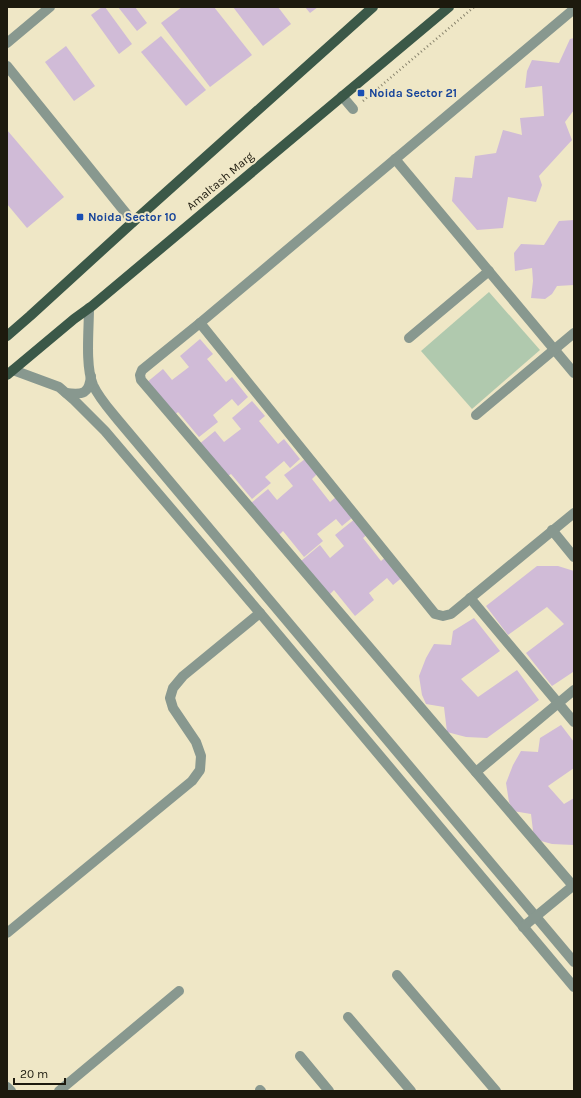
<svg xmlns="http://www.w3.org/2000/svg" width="581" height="1098" viewBox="0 0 581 1098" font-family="Karla,sans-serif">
	<rect width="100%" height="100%" fill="#efe7c6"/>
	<polygon fill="#b0c9ae" points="489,292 540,350 472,409 421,351"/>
	<g fill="#d0bbd7">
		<polygon points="102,7 105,7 132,44 119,54 91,15"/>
		<polygon points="118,7 135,7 147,23 137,31"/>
		<polygon points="182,7 214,7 252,55 210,87 161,23"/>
		<polygon points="233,7 278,7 291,24 263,46"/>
		<polygon points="305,7 318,7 310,13"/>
		<polygon points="161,36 206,90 186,106 141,52"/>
		<polygon points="574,38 574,110 565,122 572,140 539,176 542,185 536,202 508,197 503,228 477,230 452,201 455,177 472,178 475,156 496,153 503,130 522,135 520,118 544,116 542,86 525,88 527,71 532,60 559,63 570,39"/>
		<polygon points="66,46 95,86 74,101 45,62"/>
		<polygon points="7,130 64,197 27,228 7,204"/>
		<polygon points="574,220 574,285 557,286 552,294 545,299 531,298 533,281 532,268 515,271 514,253 521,244 544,245 559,221"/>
		<polygon points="200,339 213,354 207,359 226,382 232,377 248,397 238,406 232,399 213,415 218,422 199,437 178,412 173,416 146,383 163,369 172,380 189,367 180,356"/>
		<polygon points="252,401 265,416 259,421 278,444 284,439 300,459 290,468 284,461 265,477 271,483 252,499 231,474 225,478 198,445 215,431 224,442 241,429 232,418"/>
		<polygon points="305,459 317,474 312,479 330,502 336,497 353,517 342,526 336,519 317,534 323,541 304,557 283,531 278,536 251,503 268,489 277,500 293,486 284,475"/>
		<polygon points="356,518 369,533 363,538 381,561 387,556 404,576 393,585 387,578 369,593 374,600 355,616 334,590 329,595 301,561 320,545 330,558 344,546 335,535"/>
		<polygon points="537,566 558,566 574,571 574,664 573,672 552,686 526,653 564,624 547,607 508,635 486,606"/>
		<polygon points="474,618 500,651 461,679 478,697 517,670 539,700 487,738 466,737 447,732 444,707 426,704 422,695 419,676 426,658 434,644 451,645 453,631"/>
		<polygon points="561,725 574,742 574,768 548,786 564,804 574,798 574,845 552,844 534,839 531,814 513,811 509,802 506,783 513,765 521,751 538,752 540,738"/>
	</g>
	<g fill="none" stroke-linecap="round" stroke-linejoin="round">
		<polyline stroke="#89846d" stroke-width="2.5" stroke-dasharray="1 3" stroke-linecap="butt" points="363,101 474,7"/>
		<g stroke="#88988f" stroke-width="10">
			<polyline points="574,9 200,323 142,370 140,375 141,380 574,887"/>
			<polyline points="7,43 50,7"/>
			<polyline points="7,66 133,222"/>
			<polyline points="342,96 353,109"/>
			<polyline points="395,159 574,373"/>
			<path d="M89,308C89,329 85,366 93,385C99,398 109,409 118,420L574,962"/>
			<polyline points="200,323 435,614 443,616 451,614 574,513"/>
			<polyline points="409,338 489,271"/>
			<polyline points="13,370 59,387 74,400 105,431 260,613 574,987"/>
			<path d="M66,393C83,395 89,394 91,376"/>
			<polyline points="476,415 574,333"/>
			<polyline points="552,530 574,557"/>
			<polyline points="470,598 574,722"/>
			<polyline points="476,772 574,690"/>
			<polyline points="523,927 574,885"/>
			<polyline points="7,933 192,781 200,770 201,756 196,742 173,708 170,698 173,688 183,676 260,613"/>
			<polyline points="397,975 496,1091"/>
			<polyline points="348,1017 411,1091"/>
			<polyline points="300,1056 329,1091"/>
			<polyline points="7,1087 11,1091"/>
			<polyline points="260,1090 261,1091"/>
			<polyline points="59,1091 179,991"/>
		</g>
		<g stroke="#3b5848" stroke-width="10">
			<polyline points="7,336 30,316 133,222 373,7"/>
			<polyline points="7,375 74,319 92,306 449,7"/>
		</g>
	</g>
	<g fill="#1a4fb4" stroke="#efe7c6" stroke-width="1.5">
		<rect x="357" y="89" width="8" height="8" rx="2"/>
		<rect x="76" y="213" width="8" height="8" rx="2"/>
	</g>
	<g text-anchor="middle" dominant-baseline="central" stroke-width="4" stroke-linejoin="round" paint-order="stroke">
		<g font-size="12" font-weight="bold" fill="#164399" stroke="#efe7c6" text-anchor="start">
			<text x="369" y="93">Noida Sector 21</text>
			<text x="88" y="217">Noida Sector 10</text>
		</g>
		<g font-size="12" fill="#1d1a0e" stroke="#efe7c6">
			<text transform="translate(220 181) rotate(-40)">Amaltash Marg</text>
		</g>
	</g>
	<rect width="581" height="1098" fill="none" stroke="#1d1a0e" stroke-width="16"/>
	<path d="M14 1078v6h51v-6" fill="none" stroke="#1d1a0e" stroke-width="2"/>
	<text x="20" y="1078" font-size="12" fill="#1d1a0e" stroke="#efe7c6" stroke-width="3" paint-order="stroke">20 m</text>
</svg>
